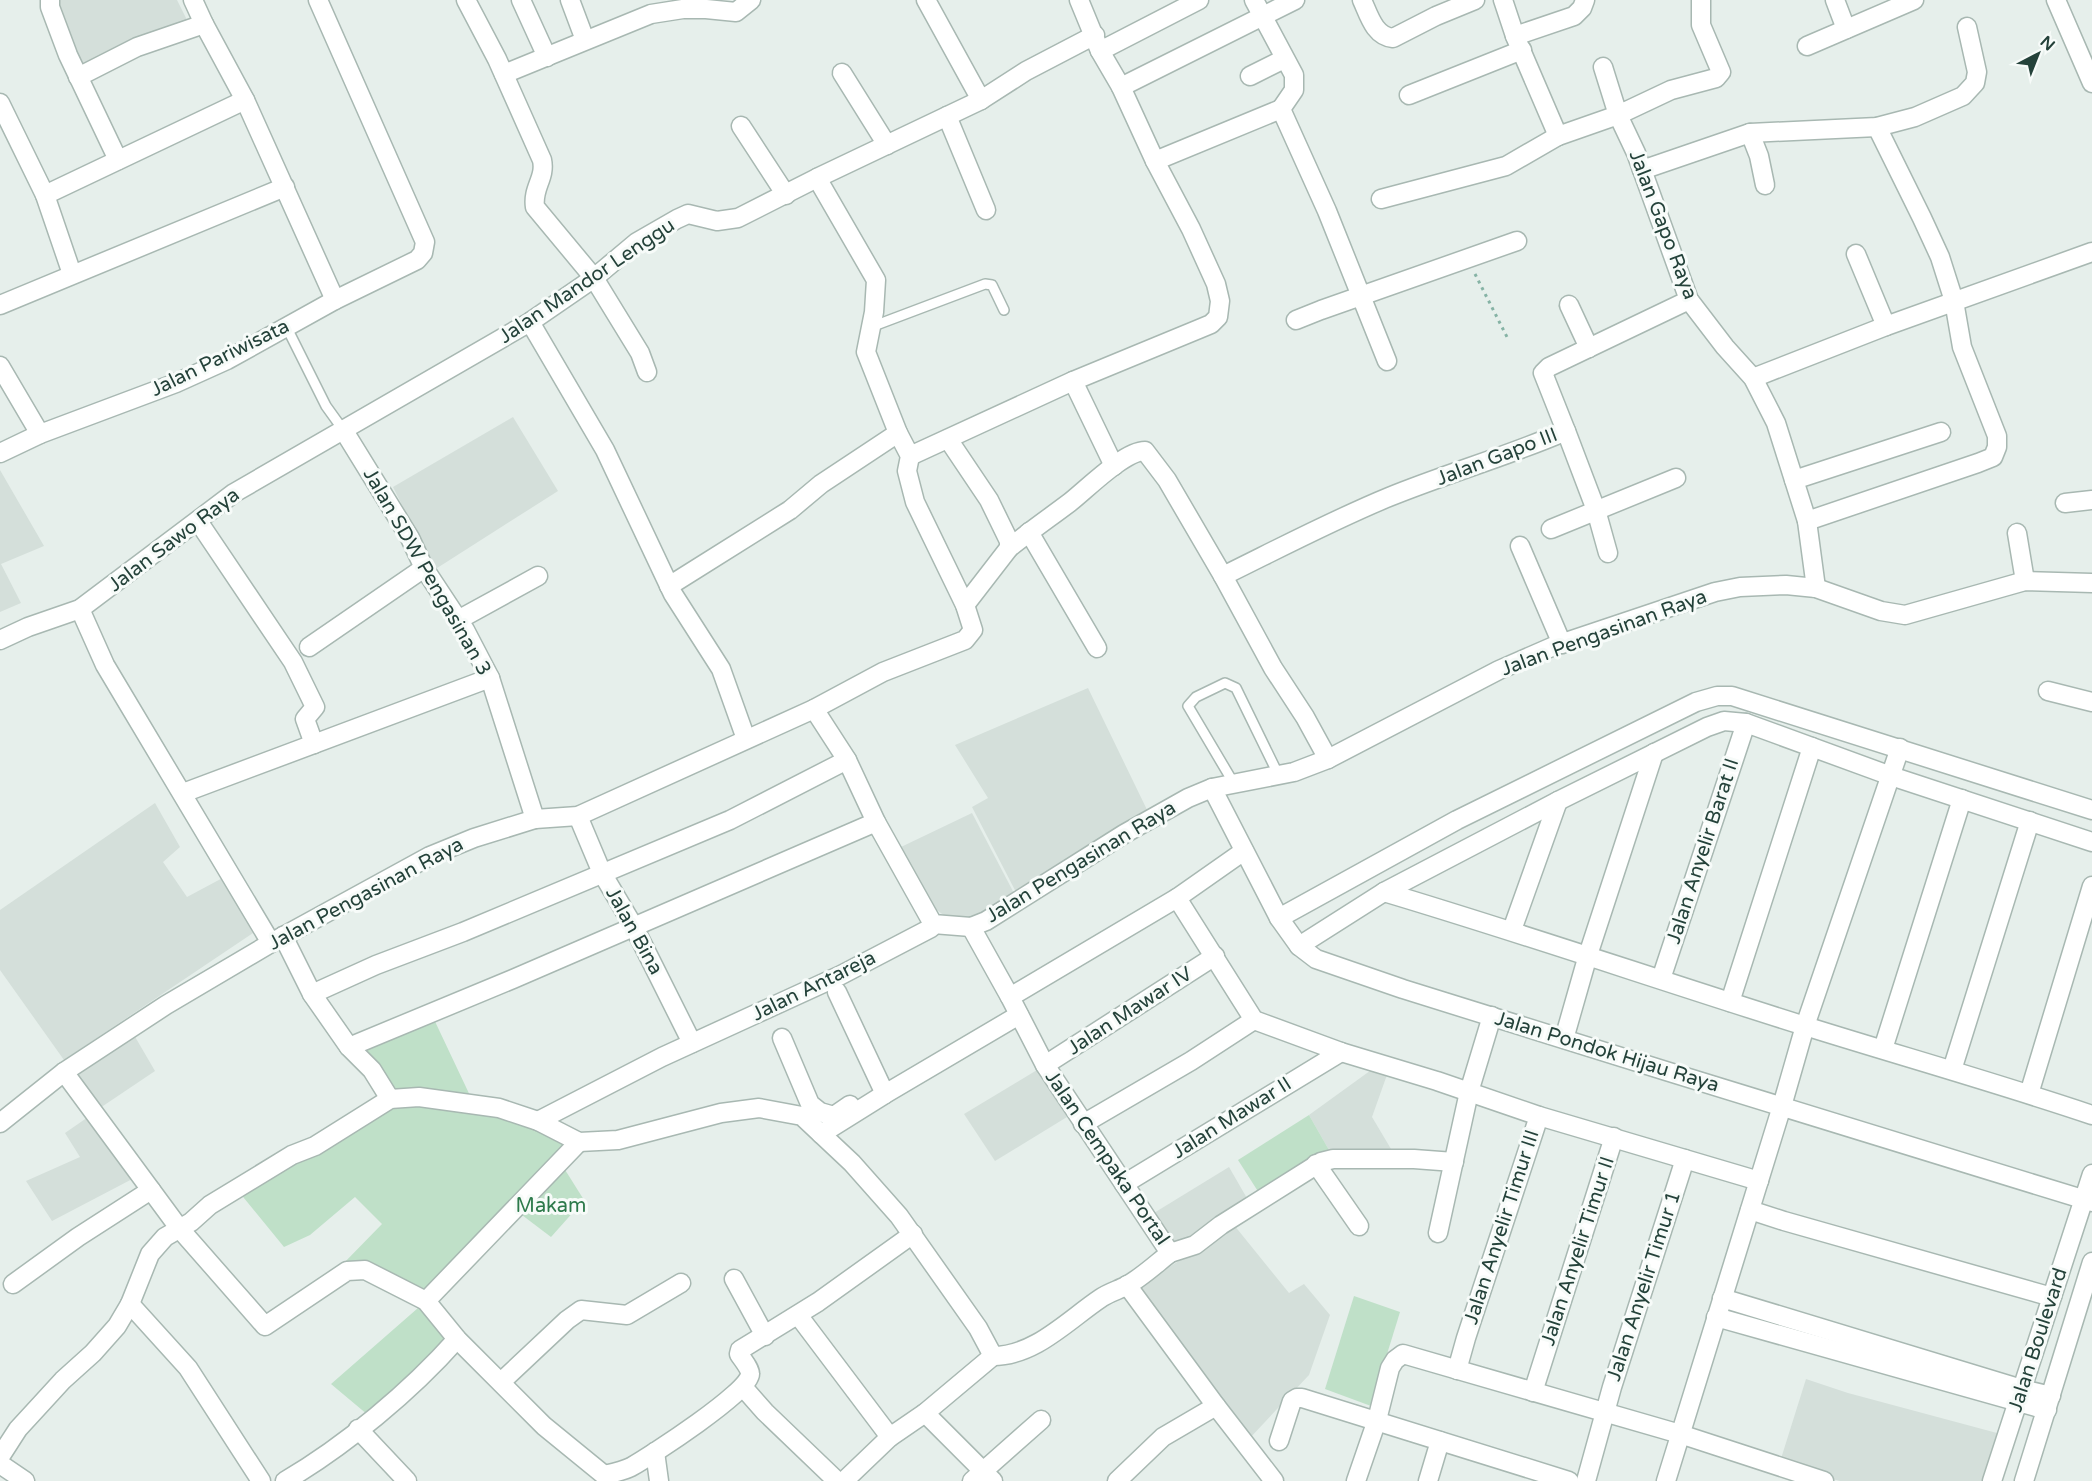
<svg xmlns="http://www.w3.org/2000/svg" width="2092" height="1481" viewBox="0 0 2092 1481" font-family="'Varela Round',sans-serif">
	<rect width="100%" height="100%" fill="#e6efeb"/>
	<g fill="#d4dfda">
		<polygon points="55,0 177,0 189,24 135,40 92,59 81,68"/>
		<polygon points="513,417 558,491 434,570 393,487"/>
		<polygon points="0,470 44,546 1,564 21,603 0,612"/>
		<polygon points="1088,688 1150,816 1019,898 972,807 988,798 955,745"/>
		<polygon points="155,803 180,847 163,862 187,897 230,874 256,931 64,1060 0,970 0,910"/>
		<polygon points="972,813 1016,897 980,919 949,919 934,908 901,847"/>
		<polygon points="134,1035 155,1071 97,1110 72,1077"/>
		<polygon points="1374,1068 1388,1072 1372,1117 1394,1154 1337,1154 1329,1150 1309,1115"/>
		<polygon points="1037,1070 1067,1117 995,1161 964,1114"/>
		<polygon points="91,1115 138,1176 52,1221 26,1181 80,1157 65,1133"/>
		<polygon points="1229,1167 1248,1200 1183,1243 1167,1241 1149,1216"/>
		<polygon points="1234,1225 1289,1293 1304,1284 1330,1315 1309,1375 1249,1439 1137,1288"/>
		<polygon points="1806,1379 1848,1393 1997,1433 1983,1481 1840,1481 1779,1465"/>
	</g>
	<g fill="#bfe0c8">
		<polygon points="431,1013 474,1104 579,1142 426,1301 457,1339 368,1415 331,1384 426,1301 341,1266 382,1224 355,1197 310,1235 284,1247 239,1192 389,1099 349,1047"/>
		<polygon points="1309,1115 1329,1150 1259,1193 1238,1160"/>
		<polygon points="562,1165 584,1200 551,1237 518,1212"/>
		<polygon points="1354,1296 1400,1312 1371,1406 1325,1389"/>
	</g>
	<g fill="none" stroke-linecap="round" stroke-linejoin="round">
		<defs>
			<g id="service">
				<polyline points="286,326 326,406 344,431"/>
				<polyline points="871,327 985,284 992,285 1004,310"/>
				<polyline points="1233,782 1188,706 1196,697 1225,683 1236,688 1278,774"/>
			</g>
			<g id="minor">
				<polyline points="50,0 50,7 68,55 118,160"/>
				<polyline points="193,0 204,24 245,100 335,300"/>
				<path d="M466,0L497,59L542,160C546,178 532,188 535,207L594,278L640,353L647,372"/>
				<polyline points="521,0 547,57"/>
				<polyline points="570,0 585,40"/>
				<polyline points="926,0 981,100"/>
				<polyline points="1254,0 1294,75 1294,90 1281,109 1327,211 1387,361"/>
				<path d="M1362,0C1369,15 1374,36 1393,38L1436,16L1475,0"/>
				<polyline points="1503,0 1515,36 1558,136 1618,115 1636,153 1689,300 1725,347 1753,378 1776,423 1807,521 1816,588"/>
				<polyline points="1835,0 1846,29"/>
				<polyline points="2056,0 2092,83"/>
				<polyline points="1515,36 1574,16 1582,8 1585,0"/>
				<polyline points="1807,46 1914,0"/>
				<polyline points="1100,51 1199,0"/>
				<polyline points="1603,67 1618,115 1671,90 1716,78 1721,72 1701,25 1701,0"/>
				<polyline points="842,73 887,145"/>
				<polyline points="504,74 651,14 683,9 706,9 736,12 751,0"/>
				<polyline points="1250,76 1284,59"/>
				<polyline points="78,77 137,47 204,24"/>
				<polyline points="1121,87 1295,0"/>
				<polyline points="1409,95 1522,50"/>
				<polyline points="0,103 45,195 72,274"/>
				<polyline points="947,116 986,210"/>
				<polyline points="741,126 786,195"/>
				<polyline points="1750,133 1759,156 1765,185"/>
				<polyline points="1155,161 1281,109"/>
				<polyline points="1642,170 1750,133 1877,127 1915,117 1963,96 1975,83 1977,72 1967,27"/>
				<polyline points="45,195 245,100"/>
				<polyline points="1381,199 1506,166 1558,136"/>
				<polyline points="1856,254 1886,326"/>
				<polyline points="0,305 285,187"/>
				<polyline points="1569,305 1589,348"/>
				<polyline points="1296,320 1321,310 1517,241"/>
				<polyline points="530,322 605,450 673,594 721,669 746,739"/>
				<polyline points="0,366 40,434"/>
				<polyline points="1753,378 1886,326 2092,252"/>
				<polyline points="1073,381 1114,466"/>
				<polyline points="344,431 410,538 424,568 465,630 490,678 535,819"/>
				<polyline points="1566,431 1596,510 1608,553"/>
				<polyline points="948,439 989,500 1009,541 1009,548 965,605"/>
				<polyline points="910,456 1073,381 1199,329 1211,324 1218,317 1220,301 1216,284 1191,229 1155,161 1121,87 1100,51 1079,0"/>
				<polyline points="1794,480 1941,432"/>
				<polyline points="2065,503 2092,500"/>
				<polyline points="198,521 293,662 315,707 305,719 314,744"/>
				<polyline points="1807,521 1978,463 1993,457 1997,447 1997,436 1962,347 1954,301 1940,257 1922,218 1877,127"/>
				<polyline points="1551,529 1676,478"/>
				<polyline points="1029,532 1097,648"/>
				<polyline points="2017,533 2025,581"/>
				<polyline points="1520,546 1562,644"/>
				<path d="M1009,548C1029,532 1049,518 1069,503C1086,490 1124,451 1145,451L1167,480L1223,576L1273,668L1305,717L1328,759"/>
				<path d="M1223,576C1278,549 1333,520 1389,497C1448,473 1508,456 1566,431L1543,373L1549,367L1689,300"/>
				<polyline points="669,586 790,510 821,484 898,433"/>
				<polyline points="80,609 105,665 271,943"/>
				<polyline points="458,620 538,576"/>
				<polyline points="0,640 28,627 80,609 234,493 530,322 594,278 637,242 677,219 688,214 717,221 738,218 817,178 981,100 1026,71 1095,35"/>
				<polyline points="309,647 424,568"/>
				<polyline points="2048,691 2092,702"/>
				<polyline points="814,709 883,672 965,640 973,630 965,605 915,502 907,471 910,456 898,433 866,352 874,312 876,280 817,178"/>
				<polyline points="183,793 490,678"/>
				<polyline points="578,816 602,873 634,927 692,1043"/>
				<path d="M1384,892C1525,934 1664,982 1805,1026C1901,1056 1997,1083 2092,1115"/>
				<polyline points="1177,898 1254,1020 1341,1052 1437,1081 1539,1116 1759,1181"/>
				<polyline points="1279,918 1457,820 1696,702 1717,696 1732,696 2092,810"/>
				<polyline points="1512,930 1558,801"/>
				<polyline points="283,936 312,994 349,1047 372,1070 390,1099"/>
				<polyline points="1299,946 1384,892 1558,801 1707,727 1724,721 1746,723 1891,776 2092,842"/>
				<polyline points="1661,979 1746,723"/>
				<polyline points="837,992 885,1094"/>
				<polyline points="312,994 376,965 463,932 730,820 847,760"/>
				<polyline points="1010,997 1177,898 1244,851"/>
				<polyline points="1730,1002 1812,747"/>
				<polyline points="782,1038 810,1104 820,1112 834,1116 850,1105"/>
				<polyline points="1564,1039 1588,955 1654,753"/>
				<polyline points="349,1047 513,979 876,822"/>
				<polyline points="1883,1049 1962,799"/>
				<polyline points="1045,1065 1215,956"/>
				<polyline points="1952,1070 2030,821"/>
				<path d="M64,1072L179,1228L265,1326L347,1271L365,1270L426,1301L457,1339L544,1426L604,1475C613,1473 623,1471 631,1467C649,1457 751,1391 750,1374C750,1368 742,1359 739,1354L740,1350L818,1302L913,1234"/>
				<polyline points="2029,1094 2092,886"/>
				<polyline points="1782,1106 1805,1026 1900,748"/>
				<polyline points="538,1121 662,1057 841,975 931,928 933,924"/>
				<polyline points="1083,1124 1191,1061 1254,1020"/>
				<polyline points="821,1134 885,1094 1019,1015"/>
				<polyline points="1316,1164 1359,1226"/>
				<polyline points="1124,1184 1341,1052"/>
				<polyline points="1750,1210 1784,1221 2052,1297"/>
				<polyline points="1438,1233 1469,1092 1492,1016"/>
				<polyline points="1170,1253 1195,1245 1221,1225 1321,1162 1333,1159 1414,1159 1454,1162"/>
				<polyline points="734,1279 765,1336"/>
				<polyline points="13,1284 78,1237 151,1190"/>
				<polyline points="1127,1285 1216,1406 1274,1481"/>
				<polyline points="1722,1298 2022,1389 2051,1396"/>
				<polyline points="426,1301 579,1142"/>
				<polyline points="130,1304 188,1368 261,1481"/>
				<polyline points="798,1315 890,1437"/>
				<polyline points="1716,1317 2047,1410"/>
				<polyline points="1457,1370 1466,1338 1539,1116"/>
				<polyline points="501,1382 567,1320 581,1310 627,1315 681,1283"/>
				<polyline points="743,1387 765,1412 837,1481"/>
				<polyline points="1533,1392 1614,1137"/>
				<polyline points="925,1413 993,1481"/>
				<polyline points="358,1429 407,1481"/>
				<polyline points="1279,1441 1292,1401 1297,1398 1302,1398 1569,1481"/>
				<polyline points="655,1452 659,1481"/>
				<path d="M0,1457L18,1429L41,1404L63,1380L93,1353L117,1326L130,1304L150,1254L165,1237L191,1222L210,1205L292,1155L315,1146L390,1099L419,1097L499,1108L538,1121L579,1142L618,1140L721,1113L759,1108L802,1116L852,1163L899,1216L978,1328L993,1356C1035,1356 1068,1320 1101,1298C1108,1293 1118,1290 1126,1286C1141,1278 1156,1264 1170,1253L1045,1065L1010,997L971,927"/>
				<polyline points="0,1464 25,1481"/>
				<path d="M285,1481C345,1446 411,1391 457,1339"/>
				<polyline points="844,1481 890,1437 925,1413 993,1356"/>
				<polyline points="972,1481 1041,1420"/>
				<polyline points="1117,1481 1163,1437 1216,1406"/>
				<polyline points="1356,1481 1377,1420 1390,1368 1395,1360 1403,1354 1680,1434 1824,1481"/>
				<polyline points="1428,1481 1440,1441"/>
				<polyline points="1586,1481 1612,1387 1685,1159"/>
				<polyline points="1992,1481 2092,1174"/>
				<polyline points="2024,1481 2092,1262"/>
			</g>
			<g id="tertiary">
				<polyline points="0,453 40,434 176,383 227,360 335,300 417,260 423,253 425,242 318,0"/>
				<polyline points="1212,788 1279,918 1299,946 1316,959 1403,989 1666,1071 2092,1202"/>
				<polyline points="0,1123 64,1072 166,1005 271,943 430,856 474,838 535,819 578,816 814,709 847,760 876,822 933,924 971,927 986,921 1124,834 1188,798 1212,788 1294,772 1328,759 1499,670 1554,646 1715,592 1740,587 1786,585 1816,588 1881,611 1905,615 2025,581 2092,583"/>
				<polyline points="1666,1481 1782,1106"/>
			</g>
		</defs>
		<use href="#service" stroke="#a8b8b2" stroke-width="12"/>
		<use href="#minor" stroke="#a8b8b2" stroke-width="21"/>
		<use href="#tertiary" stroke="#a8b8b2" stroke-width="21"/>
		<polyline stroke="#86b3a5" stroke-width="3" stroke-dasharray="3 4.5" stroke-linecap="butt" points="1475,274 1507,337"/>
		<use href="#service" stroke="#fff" stroke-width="9"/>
		<use href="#minor" stroke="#fff" stroke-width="18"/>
		<use href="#tertiary" stroke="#fff" stroke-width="18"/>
	</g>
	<g text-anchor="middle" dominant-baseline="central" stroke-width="6" stroke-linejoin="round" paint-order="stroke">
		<g font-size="20" fill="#24423a" stroke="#f7fbf9">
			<text transform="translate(1663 225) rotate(69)">Jalan Gapo Raya</text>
			<text transform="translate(587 281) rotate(-34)">Jalan Mandor Lenggu</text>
			<text transform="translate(220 358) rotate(-26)">Jalan Pariwisata</text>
			<text transform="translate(1497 457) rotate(-21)">Jalan Gapo III</text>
			<text transform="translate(174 540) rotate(-37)">Jalan Sawo Raya</text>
			<text transform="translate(427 572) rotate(60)">Jalan SDW Pengasinan 3</text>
			<text transform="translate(1604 633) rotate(-20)">Jalan Pengasinan Raya</text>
			<text transform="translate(1703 851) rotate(-72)">Jalan Anyelir Barat II</text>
			<text transform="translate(1081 862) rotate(-31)">Jalan Pengasinan Raya</text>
			<text transform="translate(366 894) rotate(-28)">Jalan Pengasinan Raya</text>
			<text transform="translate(634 931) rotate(61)">Jalan Bina</text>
			<text transform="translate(814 986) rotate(-26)">Jalan Antareja</text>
			<text transform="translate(1130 1011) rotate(-33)">Jalan Mawar IV</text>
			<text transform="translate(1607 1052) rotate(17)">Jalan Pondok Hijau Raya</text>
			<text transform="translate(1232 1118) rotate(-32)">Jalan Mawar II</text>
			<text transform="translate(1107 1158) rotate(56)">Jalan Cempaka Portal</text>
			<text transform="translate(1502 1227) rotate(-72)">Jalan Anyelir Timur III</text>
			<text transform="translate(1578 1251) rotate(-72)">Jalan Anyelir Timur II</text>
			<text transform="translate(1644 1286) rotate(-72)">Jalan Anyelir Timur 1</text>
			<text transform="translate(2038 1340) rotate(-72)">Jalan Boulevard</text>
		</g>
		<g font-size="20" fill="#2d7a4b" stroke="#f7fbf9">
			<text x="551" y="1206">Makam</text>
		</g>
	</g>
	<g transform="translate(2038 54) rotate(42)" stroke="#f7fbf9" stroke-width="4.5" paint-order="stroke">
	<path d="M0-4.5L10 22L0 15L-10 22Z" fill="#24423a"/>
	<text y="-9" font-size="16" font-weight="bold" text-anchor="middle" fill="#24423a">N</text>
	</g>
</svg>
